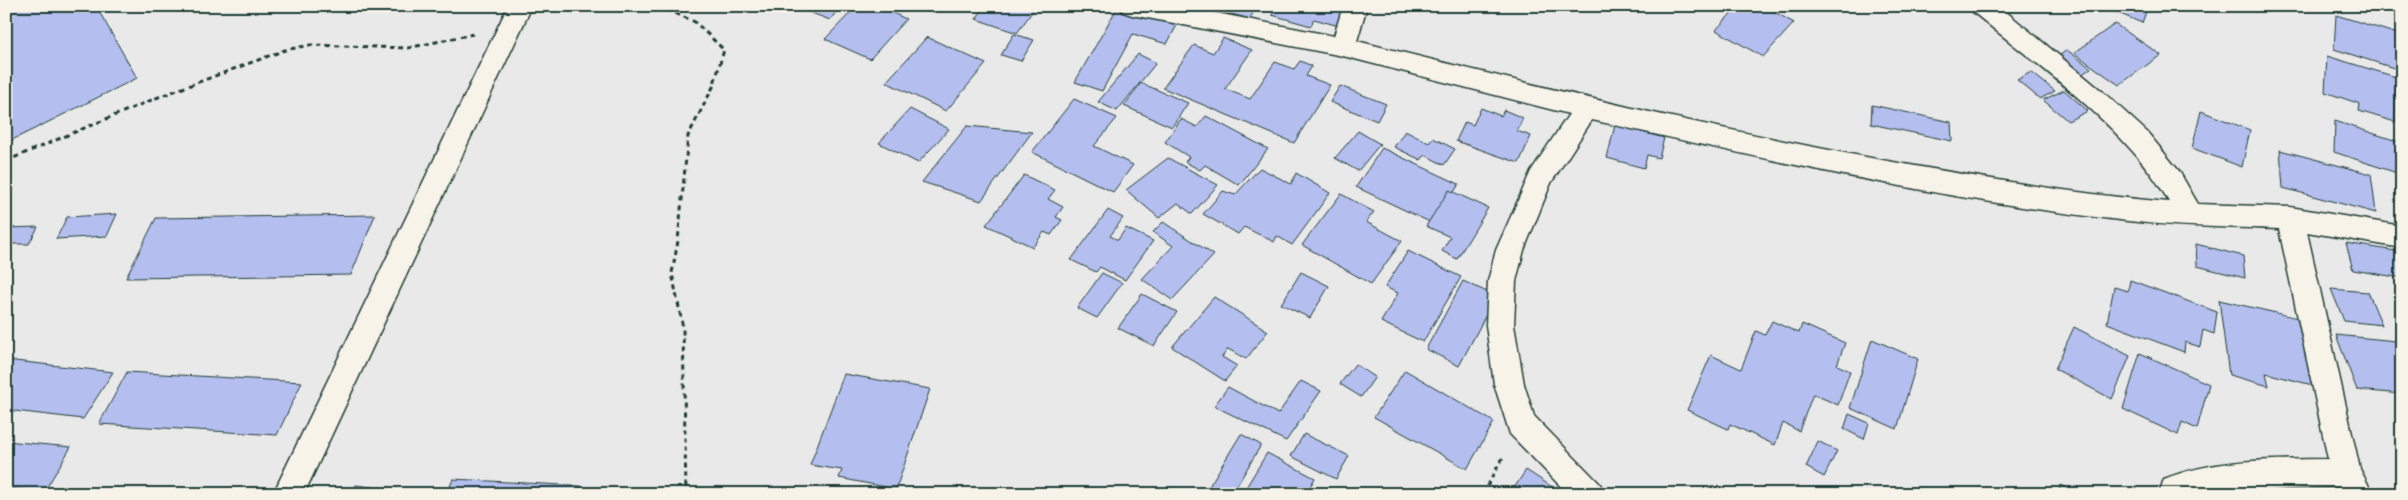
<svg xmlns="http://www.w3.org/2000/svg" width="2408" height="500" viewBox="0 0 2408 500" font-family="Itim,sans-serif">
	<rect width="100%" height="100%" fill="#eae9ea"/>
	<filter id="ink" filterUnits="userSpaceOnUse"><feTurbulence type="fractalNoise" baseFrequency=".02" numOctaves="2"/><feDisplacementMap in="SourceGraphic" scale="10" xChannelSelector="R" yChannelSelector="G"/><feConvolveMatrix kernelMatrix="1 2 1 2 8 2 1 2 1" color-interpolation-filters="sRGB"/></filter>
	<g filter="url(#ink)">
		<g fill="#b4bff0" stroke="#1f3d34">
			<polygon points="6,6 96,6 137,78 6,143"/>
			<polygon points="803,6 841,6 830,20 801,9"/>
			<polygon points="857,6 877,6 906,19 870,59 825,39"/>
			<polygon points="985,6 1025,6 1034,9 1017,33 976,19"/>
			<polygon points="1227,6 1256,6 1250,19 1224,12"/>
			<polygon points="1277,6 1348,6 1339,26 1314,19 1311,26 1272,15"/>
			<polygon points="1738,6 1764,6 1794,23 1763,57 1716,30"/>
			<polygon points="2101,6 2148,6 2142,23"/>
			<polygon points="1117,8 1177,25 1167,44 1133,34 1102,91 1075,82"/>
			<polygon points="2336,15 2401,35 2400,70 2334,49"/>
			<polygon points="2115,24 2161,55 2119,85 2074,53"/>
			<polygon points="1014,34 1034,40 1021,61 1001,55"/>
			<polygon points="927,37 986,64 946,111 886,82"/>
			<polygon points="1223,38 1252,50 1225,89 1250,99 1275,62 1294,69 1300,61 1312,66 1306,76 1330,85 1294,143 1163,88 1194,45 1213,53"/>
			<polygon points="2067,50 2091,68 2080,76 2056,58"/>
			<polygon points="1138,54 1156,63 1117,111 1098,102"/>
			<polygon points="2327,56 2396,77 2395,122 2359,111 2360,104 2325,92"/>
			<polygon points="2031,72 2055,91 2040,99 2017,80"/>
			<polygon points="1141,83 1188,103 1172,127 1124,106"/>
			<polygon points="1340,86 1386,104 1377,121 1330,102"/>
			<polygon points="2064,90 2088,111 2068,121 2043,100"/>
			<polygon points="1074,99 1117,118 1094,146 1133,165 1113,192 1032,152"/>
			<polygon points="1872,105 1951,122 1952,141 1871,124"/>
			<polygon points="1481,108 1501,116 1504,110 1523,118 1517,131 1531,136 1519,163 1456,141 1465,122 1473,125"/>
			<polygon points="910,109 949,129 918,163 879,143"/>
			<polygon points="2201,111 2250,130 2242,167 2192,148"/>
			<polygon points="1206,116 1268,149 1239,185 1205,165 1200,170 1185,162 1189,157 1165,142 1181,119 1197,127"/>
			<polygon points="2335,121 2400,142 2400,174 2334,152"/>
			<polygon points="1615,125 1664,138 1659,158 1647,155 1644,168 1607,158"/>
			<polygon points="967,126 1032,132 981,201 922,182"/>
			<polygon points="1358,131 1380,144 1358,171 1335,158"/>
			<polygon points="1405,131 1429,143 1433,138 1455,149 1444,165 1425,155 1421,160 1394,147"/>
			<polygon points="1382,148 1459,184 1434,224 1356,187"/>
			<polygon points="2280,150 2371,174 2376,213 2283,188"/>
			<polygon points="1168,158 1218,185 1192,214 1178,203 1159,218 1126,190"/>
			<polygon points="1260,168 1291,184 1296,173 1330,193 1292,245 1277,236 1274,242 1244,227 1238,234 1203,214 1223,191 1235,195"/>
			<polygon points="1024,175 1055,190 1048,199 1063,207 1056,217 1062,220 1051,235 1044,232 1033,247 986,225"/>
			<polygon points="1449,190 1488,208 1457,259 1442,251 1450,237 1426,226"/>
			<polygon points="1341,194 1374,212 1366,222 1402,241 1371,284 1302,245"/>
			<polygon points="1108,210 1123,218 1110,236 1118,240 1126,228 1153,241 1125,280 1100,267 1096,272 1071,260"/>
			<polygon points="117,214 107,236 56,239 67,217"/>
			<polygon points="375,215 351,275 126,278 156,218"/>
			<polygon points="1163,222 1214,255 1172,300 1142,279 1173,246 1153,232"/>
			<polygon points="38,227 29,244 6,244 6,228"/>
			<polygon points="2346,243 2402,252 2402,278 2353,270"/>
			<polygon points="2196,244 2243,256 2245,278 2197,266"/>
			<polygon points="1408,251 1461,277 1423,342 1381,322 1398,293 1385,287"/>
			<polygon points="1301,272 1329,286 1310,318 1281,304"/>
			<polygon points="1102,273 1122,283 1097,318 1077,308"/>
			<polygon points="2130,280 2217,312 2214,334 2203,330 2200,347 2185,342 2184,352 2107,323 2114,287 2128,291"/>
			<polygon points="1463,281 1496,296 1459,366 1426,349"/>
			<polygon points="2331,289 2368,292 2382,325 2344,321"/>
			<polygon points="1142,294 1177,312 1154,346 1118,328"/>
			<polygon points="1214,297 1268,331 1246,359 1228,349 1222,357 1237,366 1225,381 1172,347"/>
			<polygon points="2219,300 2307,320 2316,386 2266,373 2269,386 2229,375"/>
			<polygon points="1772,321 1799,333 1802,324 1845,343 1837,365 1850,371 1838,405 1813,394 1799,431 1783,423 1775,445 1730,424 1728,429 1687,410 1711,355 1741,369 1756,331 1765,335"/>
			<polygon points="2074,327 2130,356 2112,399 2055,369"/>
			<polygon points="2336,335 2396,341 2402,356 2402,394 2357,390"/>
			<polygon points="1872,339 1918,359 1897,429 1850,408"/>
			<polygon points="2140,353 2209,384 2197,429 2182,422 2178,435 2123,409"/>
			<polygon points="6,360 113,372 83,419 6,410"/>
			<polygon points="1355,364 1375,377 1361,397 1340,384"/>
			<polygon points="1405,370 1494,422 1467,469 1374,417"/>
			<polygon points="127,372 302,382 277,435 99,424"/>
			<polygon points="844,374 930,389 896,489 839,478 842,470 810,465"/>
			<polygon points="1301,381 1321,391 1286,441 1214,406 1228,387 1278,414"/>
			<polygon points="1849,414 1869,423 1864,439 1844,429"/>
			<polygon points="1241,434 1261,445 1232,494 1205,493"/>
			<polygon points="1304,434 1349,456 1336,479 1291,456"/>
			<polygon points="6,441 71,447 44,492 6,488"/>
			<polygon points="1818,441 1837,451 1824,477 1806,467"/>
			<polygon points="1267,453 1315,478 1306,494 1242,494"/>
			<polygon points="1526,470 1563,494 1510,494"/>
			<polygon points="453,479 581,486 578,494 447,494"/>
			<polygon points="356,485 404,491 402,494 352,494"/>
			<polygon points="2060,485 2082,494 2059,494"/>
		</g>
		<g fill="none" stroke-linecap="round" stroke-linejoin="round">
			<defs>
				<g id="street">
					<polygon points="508,6 532,6 304,494 273,494"/>
					<path d="M1120,6H1180L1334,36L1343,6H1367L1357,41C1540,87 1723,132 1910,165C1996,180 2082,195 2169,202C2130,130 2037,65 1973,12L1970,6H1999L2102,91L2147,132L2179,171L2198,204L2290,207L2402,226V248L2307,232L2360,469L2373,494H2341L2338,487C2278,489 2218,494 2159,494L2164,479C2216,458 2273,460 2328,459L2279,229C2228,227 2178,227 2128,221C1947,201 1769,160 1592,120L1551,183L1524,250L1516,281L1514,325L1524,384L1534,416L1600,484L1604,494H1568L1510,434L1494,384L1486,325L1488,281L1496,250L1531,171L1569,114L1343,56L1132,15L1123,12Z"/>
				</g>
			</defs>
			<use href="#street" stroke="#1f3d34" stroke-width="3"/>
			<g stroke="#1f3d34" stroke-width="3" stroke-dasharray="5 4" stroke-linecap="butt">
				<polyline points="659,6 695,22 724,50 713,87 688,136 678,241 672,273 683,328 686,494"/>
				<polyline points="6,161 161,96 285,50 310,45 408,48 473,34"/>
				<polyline points="1483,494 1504,455"/>
			</g>
			<use href="#street" fill="#f7f3e8" fill-rule="evenodd"/>
		</g>
	</g>
	<rect width="2408" height="500" fill="none" stroke="#f7f3e8" stroke-width="25"/>
	<rect x="12" y="12" width="2383" height="475" fill="none" stroke="#1f3d34" stroke-width="2" filter="url(#ink)"/>
</svg>
